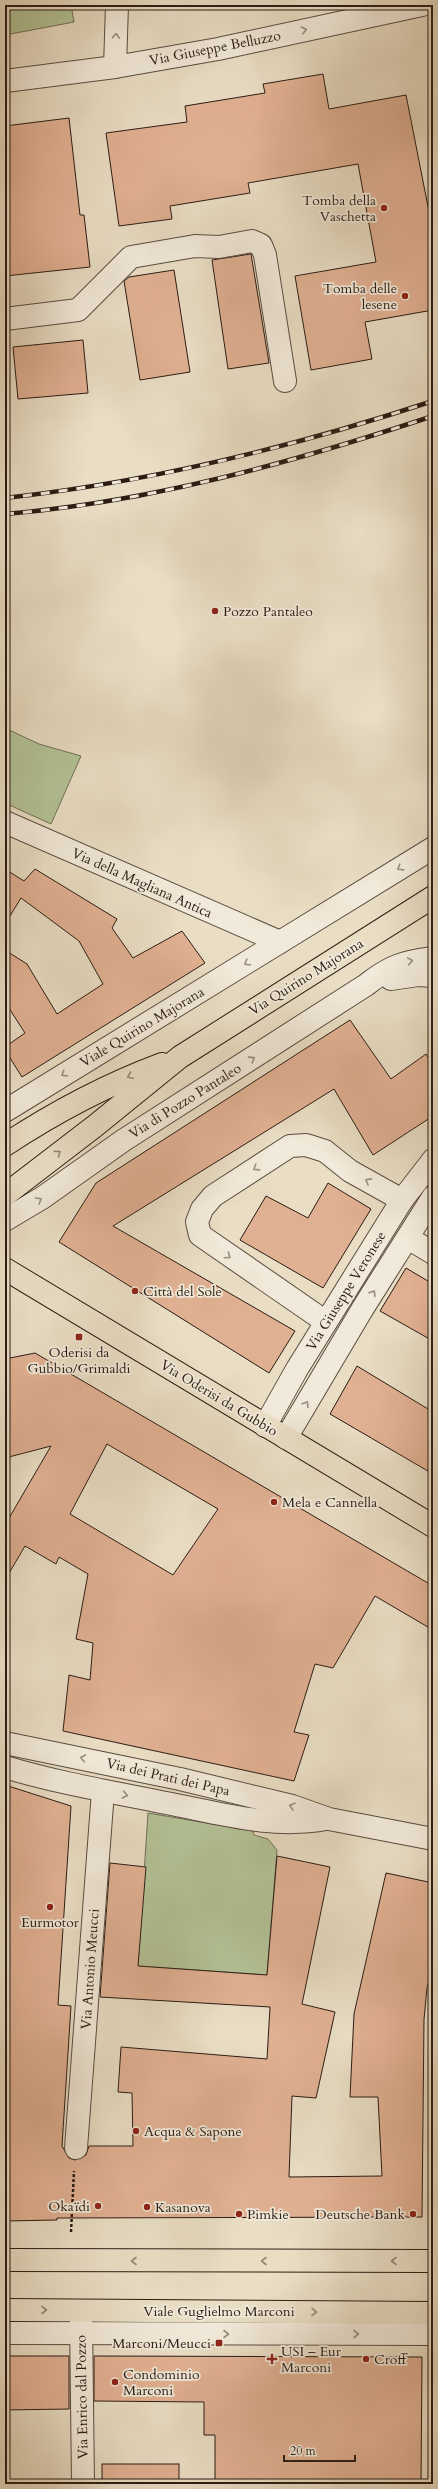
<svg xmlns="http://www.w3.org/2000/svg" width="438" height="2489" viewBox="0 0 438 2489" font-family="Cardo,serif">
	<rect width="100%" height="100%" fill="#e9ddc4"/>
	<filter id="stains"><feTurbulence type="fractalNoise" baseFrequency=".005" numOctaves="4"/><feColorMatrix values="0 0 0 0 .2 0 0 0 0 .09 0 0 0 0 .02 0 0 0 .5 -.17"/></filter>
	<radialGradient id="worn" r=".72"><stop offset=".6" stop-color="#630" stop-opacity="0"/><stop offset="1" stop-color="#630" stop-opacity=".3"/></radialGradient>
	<g fill="#b3c296" stroke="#6f6f55">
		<polygon points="5,5 71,5 74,22 5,35"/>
		<polygon points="5,728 39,744 81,756 51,824 5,803"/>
		<polygon points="148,1813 253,1831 254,1835 268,1839 277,1850 267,1975 138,1966"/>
	</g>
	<g fill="#e0b092" stroke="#2b1c14" fill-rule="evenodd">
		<polygon points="323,74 329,109 406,95 433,232 433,310 365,322 372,359 311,370 295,276 376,262 358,164 248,183 250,193 170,206 172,219 119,226 106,133 187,122 185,106 265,93 263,84"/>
		<polygon points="69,118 80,215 84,215 90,267 5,276 5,126"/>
		<polygon points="251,254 269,363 228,369 212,260"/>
		<polygon points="174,270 190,372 140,380 124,281 129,277"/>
		<polygon points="83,340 88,393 18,399 13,347"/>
		<polygon points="5,869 24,881 35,869 117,919 112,928 133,958 182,931 205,963 22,1077 5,1050 5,1047 25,1033 5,1002 5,950 27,964 57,1014 103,984 79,941 21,898 5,924"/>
		<polygon points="350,1020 391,1079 426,1054 433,1065 433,1116 373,1155 334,1089 113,1226 295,1331 269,1373 59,1242 96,1183"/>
		<polygon points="328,1183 371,1209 323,1288 240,1240 266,1196 308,1218"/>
		<polygon points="406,1268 433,1284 433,1341 380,1311"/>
		<path d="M35,1353L433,1586V1630L375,1596L333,1668L315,1664L294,1732L309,1735L294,1781L63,1731L69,1675L90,1680L93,1643L76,1639L88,1574L59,1557L56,1564L25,1546L5,1580V1525L51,1446L5,1458V1359ZM107,1444L218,1509L173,1575L70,1514Z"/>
		<polygon points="357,1366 433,1412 433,1474 330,1414"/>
		<polygon points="5,1785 71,1806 58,2005 71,2006 62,2146 69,2158 75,2160 86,2155 89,2146 133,2146 132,2093 118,2092 121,2047 267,2059 270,2007 100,1997 110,1863 146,1867 138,1966 267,1975 277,1856 330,1867 302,2004 335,2012 316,2098 292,2096 289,2177 382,2176 378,2097 350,2097 354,2014 386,1873 433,1883 433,1964 427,1988 424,2019 422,2217 57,2218 57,2220 5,2221"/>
		<polygon points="5,2356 69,2356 69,2409 5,2410"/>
		<polygon points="94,2356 422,2357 421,2484 215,2484 215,2435 204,2435 204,2402 94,2401"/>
		<rect x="102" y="2464" width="77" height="20"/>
	</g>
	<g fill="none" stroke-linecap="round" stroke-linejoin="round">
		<defs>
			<g id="minor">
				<polyline points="115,67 117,5"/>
				<polyline points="5,81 115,67 218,49 422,5"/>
				<polyline points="5,319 78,310 131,257 195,246 219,247 252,241 261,245 265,255 285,381"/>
				<polyline points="5,822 280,942"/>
				<polyline points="391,979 418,975 433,976"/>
				<polyline points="5,1111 433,848"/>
				<path d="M5,1220L42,1198L124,1140L366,985C390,966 403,962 433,958"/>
				<polyline points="408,1238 433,1253"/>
				<polyline points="326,1322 200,1235 197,1222 202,1209 213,1196 290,1146 306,1145 325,1151 350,1171 402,1200"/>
				<polyline points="265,1426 297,1369 402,1200 433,1160"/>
				<polyline points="286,1438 363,1308 433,1197"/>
				<polyline points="5,1743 180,1779 292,1806 329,1819 433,1839"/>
				<path d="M5,1767C58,1783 112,1792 166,1803C219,1813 272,1829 326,1819"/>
				<polyline points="76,2148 103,1791"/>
				<polyline points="81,2320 83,2484"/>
				<polyline points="5,2333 433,2334"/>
			</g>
			<g id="major">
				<path d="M5,1145C55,1112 106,1085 162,1064"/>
				<polyline points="5,1195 95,1126 180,1057 433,897"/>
				<polyline points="5,1269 433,1526"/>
				<polyline points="5,2260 433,2261"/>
				<polyline points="5,2310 433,2313"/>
			</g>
		</defs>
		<use href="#minor" stroke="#5a4c40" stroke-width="24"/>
		<use href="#major" stroke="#2b1c14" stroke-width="24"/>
		<polyline stroke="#2b1c14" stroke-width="2.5" stroke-dasharray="3 2" stroke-linecap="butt" points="71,2232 74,2171"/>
		<use href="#minor" stroke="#f1e9d9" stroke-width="22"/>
		<use href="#major" stroke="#e9ddc4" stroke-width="22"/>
		<defs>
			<g id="rail">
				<path d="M5,498C152,482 293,447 433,401"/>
				<path d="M5,514C151,502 294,462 433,416"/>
			</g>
		</defs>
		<use href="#rail" stroke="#2b1c14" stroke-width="4.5"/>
		<use href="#rail" stroke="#f1e9d9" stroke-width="3" stroke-dasharray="9" stroke-linecap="butt"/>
	</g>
	<defs><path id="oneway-chevron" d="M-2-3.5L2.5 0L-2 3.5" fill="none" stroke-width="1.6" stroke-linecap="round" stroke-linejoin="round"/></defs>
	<g stroke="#988d80">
		<use href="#oneway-chevron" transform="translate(304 30) rotate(-12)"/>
		<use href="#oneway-chevron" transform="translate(116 36) rotate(-87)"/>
		<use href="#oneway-chevron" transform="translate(400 868) rotate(148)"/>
		<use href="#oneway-chevron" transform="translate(410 961) rotate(-10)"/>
		<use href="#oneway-chevron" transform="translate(247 963) rotate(149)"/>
		<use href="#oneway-chevron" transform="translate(252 1059) rotate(-33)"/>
		<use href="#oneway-chevron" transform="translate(64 1074) rotate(149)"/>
		<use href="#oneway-chevron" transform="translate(256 1168) rotate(147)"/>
		<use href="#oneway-chevron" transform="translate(368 1181) rotate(-151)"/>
		<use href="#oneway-chevron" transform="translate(39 1200) rotate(-31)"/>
		<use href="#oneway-chevron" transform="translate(228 1256) rotate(34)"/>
		<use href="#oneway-chevron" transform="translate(373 1293) rotate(-58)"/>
		<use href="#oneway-chevron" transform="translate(306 1404) rotate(-59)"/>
		<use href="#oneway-chevron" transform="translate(83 1758) rotate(-169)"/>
		<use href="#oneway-chevron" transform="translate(125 1795) rotate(11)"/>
		<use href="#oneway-chevron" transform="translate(292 1806) rotate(-164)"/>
		<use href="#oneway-chevron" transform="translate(226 2334)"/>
		<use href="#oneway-chevron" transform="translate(356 2334)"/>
	</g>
	<g stroke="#948675">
		<use href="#oneway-chevron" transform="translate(130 1076) rotate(159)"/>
		<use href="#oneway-chevron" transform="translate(58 1153) rotate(-36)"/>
		<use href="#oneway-chevron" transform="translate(134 2261) rotate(-180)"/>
		<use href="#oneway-chevron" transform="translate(264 2261) rotate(-180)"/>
		<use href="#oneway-chevron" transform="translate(394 2261) rotate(-180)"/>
		<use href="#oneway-chevron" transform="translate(44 2310)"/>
		<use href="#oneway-chevron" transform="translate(314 2312) rotate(1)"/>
	</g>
	<g fill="#8f2418" stroke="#f1e9d9" stroke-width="1.5">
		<circle cx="384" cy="208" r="4"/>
		<circle cx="405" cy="296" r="4"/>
		<circle cx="215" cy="611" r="4"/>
		<circle cx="135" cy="1291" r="4"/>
		<rect x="75" y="1333" width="8" height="8" rx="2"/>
		<circle cx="274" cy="1502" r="4"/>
		<circle cx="50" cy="1907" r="4"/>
		<circle cx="136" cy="2131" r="4"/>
		<circle cx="98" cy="2206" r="4"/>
		<circle cx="147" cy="2207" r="4"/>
		<circle cx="239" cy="2214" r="4"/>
		<circle cx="413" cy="2214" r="4"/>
		<rect x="215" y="2339" width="8" height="8" rx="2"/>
		<path d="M270 2353h4v4h4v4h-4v4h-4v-4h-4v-4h4z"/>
		<circle cx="366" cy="2359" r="4"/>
		<circle cx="115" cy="2382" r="4"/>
	</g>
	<g text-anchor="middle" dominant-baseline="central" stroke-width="3.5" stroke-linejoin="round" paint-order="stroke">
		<g font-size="14" fill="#2b1c14" stroke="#f1e9d9">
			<text transform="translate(215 48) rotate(-11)">Via Giuseppe Belluzzo</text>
			<text transform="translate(142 883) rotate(24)">Via della Magliana Antica</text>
			<text transform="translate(306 977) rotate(-32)">Via Quirino Majorana</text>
			<text transform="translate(142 1027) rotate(-31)">Viale Quirino Majorana</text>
			<text transform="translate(185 1101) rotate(-32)">Via di Pozzo Pantaleo</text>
			<text transform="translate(346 1291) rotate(-58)">Via Giuseppe Veronese</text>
			<text transform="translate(219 1398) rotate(31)">Via Oderisi da Gubbio</text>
			<text transform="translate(168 1777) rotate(13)">Via dei Prati dei Papa</text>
			<text transform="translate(90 1969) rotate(-86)">Via Antonio Meucci</text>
			<text x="219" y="2311">Viale Guglielmo Marconi</text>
			<text transform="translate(82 2397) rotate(-91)">Via Enrico dal Pozzo</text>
		</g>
		<g font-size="14" fill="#2b1c14" stroke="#f1e9d9" text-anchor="start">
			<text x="376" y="200" text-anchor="end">Tomba della<tspan x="376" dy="16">Vaschetta</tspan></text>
			<text x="397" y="288" text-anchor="end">Tomba delle<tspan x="397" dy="16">lesene</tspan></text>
			<text x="223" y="611">Pozzo Pantaleo</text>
			<text x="143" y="1291">Città del Sole</text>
			<text x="79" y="1352" text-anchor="middle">Oderisi da<tspan x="79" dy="16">Gubbio/Grimaldi</tspan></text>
			<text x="282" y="1502">Mela e Cannella</text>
			<text x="50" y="1922" text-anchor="middle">Eurmotor</text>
			<text x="144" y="2131">Acqua &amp; Sapone</text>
			<text x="90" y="2206" text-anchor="end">Okaïdi</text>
			<text x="155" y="2207">Kasanova</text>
			<text x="247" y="2214">Pimkie</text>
			<text x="405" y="2214" text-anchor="end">Deutsche Bank</text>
			<text x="211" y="2343" text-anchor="end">Marconi/Meucci</text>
			<text x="281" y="2351">USI – Eur<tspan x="281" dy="16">Marconi</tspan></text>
			<text x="374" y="2359">Croff</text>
			<text x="123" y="2374">Condominio<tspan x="123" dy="16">Marconi</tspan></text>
		</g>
	</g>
	<rect width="438" height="2489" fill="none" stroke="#e9ddc4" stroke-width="20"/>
	<rect x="6" y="6" width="426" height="2477" fill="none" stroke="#2b1c14" stroke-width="2"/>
	<rect x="10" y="10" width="418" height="2469" fill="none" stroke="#2b1c14"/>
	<path d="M284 2455v6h71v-6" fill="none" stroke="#2b1c14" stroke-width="2"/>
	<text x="290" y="2455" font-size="12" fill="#2b1c14" stroke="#f1e9d9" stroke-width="3" paint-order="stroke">20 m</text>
	<rect width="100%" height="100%" filter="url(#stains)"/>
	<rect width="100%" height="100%" fill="url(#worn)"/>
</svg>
